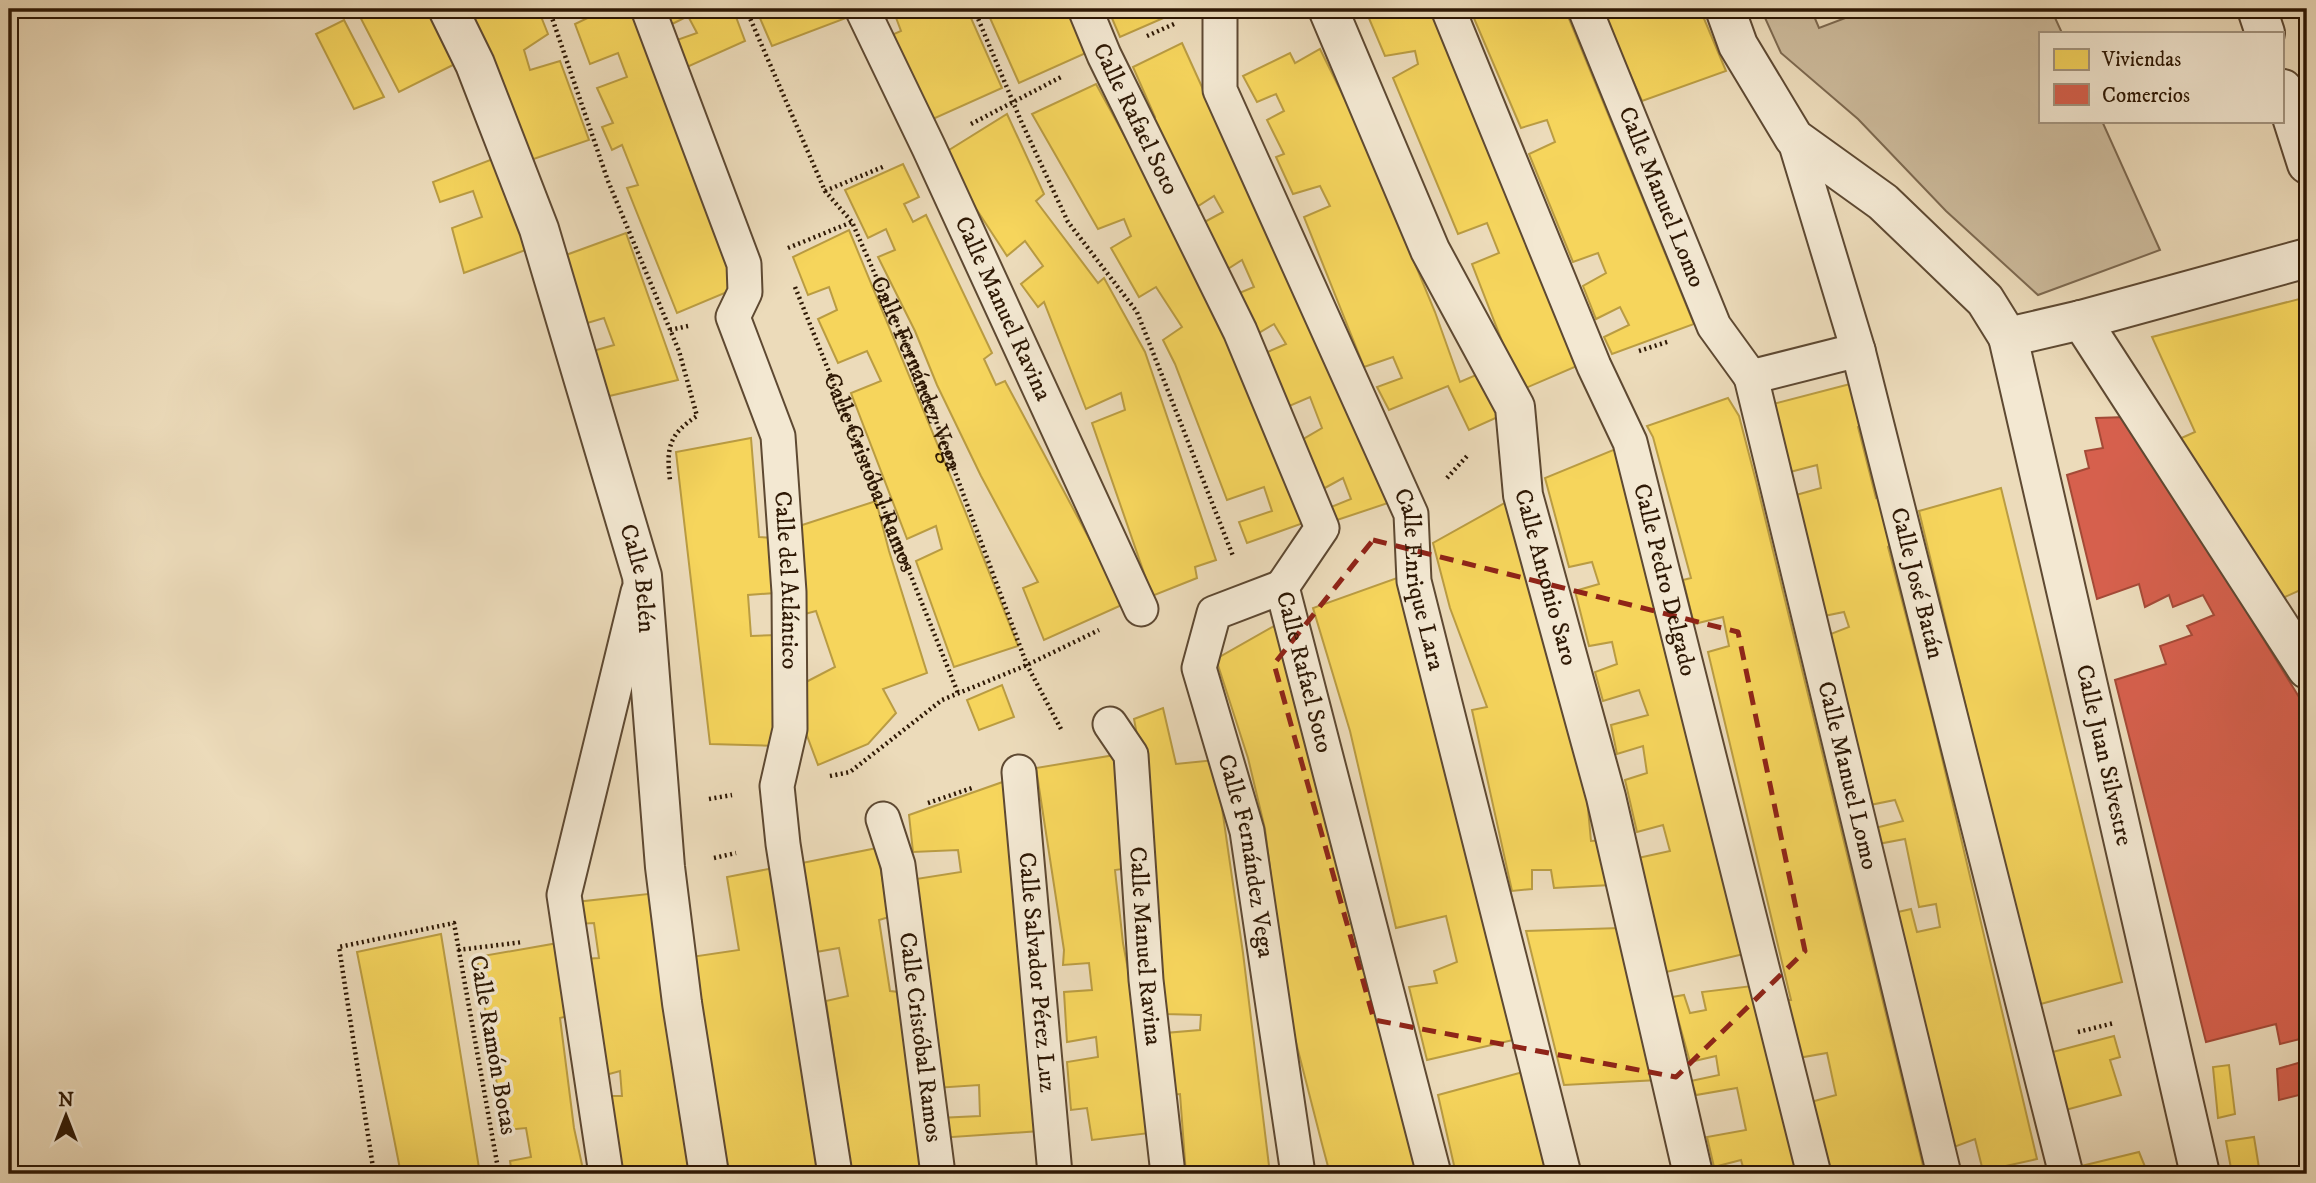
<svg xmlns="http://www.w3.org/2000/svg" width="2316" height="1183" viewBox="0 0 2316 1183" font-family="'IM FELL DW Pica',serif">
	<rect width="100%" height="100%" fill="#ecdbba"/>
	<filter id="stains"><feTurbulence type="fractalNoise" baseFrequency=".00286" numOctaves="4"/><feColorMatrix values="0 0 0 0 .2 0 0 0 0 .09 0 0 0 0 .02 0 0 0 .5 -.17"/></filter>
	<radialGradient id="worn" r=".72"><stop offset=".6" stop-color="#630" stop-opacity="0"/><stop offset="1" stop-color="#630" stop-opacity=".3"/></radialGradient>
	<polygon fill="#ccba9b" stroke="#7d6950" stroke-width="2" points="1761,9 1811,9 1819,28 1869,9 2051,9 2062,33 2041,33 2041,121 2102,121 2160,250 2038,295 1946,211 1858,119 1781,53"/>
	<g fill="#f6d55c" stroke="#ba9c42" stroke-width="2">
		<polygon points="356,9 436,9 461,61 399,92"/>
		<polygon points="463,9 538,9 548,34 524,50 530,70 560,61 589,140 522,163"/>
		<polygon points="606,9 634,9 739,287 677,313 627,188 638,185 622,145 612,150 602,127 613,123 597,88 627,77 618,53 590,64 575,24"/>
		<polygon points="661,9 733,9 745,41 687,67 674,41 697,33 688,16 668,26"/>
		<polygon points="756,9 852,9 854,15 772,46"/>
		<polygon points="872,9 967,9 1002,88 924,123 885,38 901,31 895,15 877,23"/>
		<polygon points="986,9 1080,9 1097,48 1019,83"/>
		<polygon points="1108,9 1184,9 1120,37"/>
		<polygon points="1365,9 1433,9 1577,366 1521,390 1472,264 1499,253 1487,223 1458,234 1393,78 1418,64 1415,51 1385,56"/>
		<polygon points="1470,9 1565,9 1694,324 1612,354 1604,337 1629,325 1620,307 1596,319 1583,286 1606,273 1598,253 1573,262 1529,154 1555,142 1547,120 1521,128"/>
		<polygon points="1601,9 1700,9 1726,71 1642,101"/>
		<polygon points="344,20 384,97 354,109 316,34"/>
		<polygon points="1182,43 1207,98 1397,500 1337,520 1331,507 1351,499 1343,478 1323,489 1300,441 1322,428 1310,397 1287,407 1263,354 1286,344 1274,324 1252,337 1232,296 1254,287 1242,260 1223,272 1199,225 1223,212 1214,196 1192,210 1146,121 1155,117 1133,67"/>
		<polygon points="1320,49 1356,122 1435,312 1460,382 1476,375 1500,416 1469,430 1448,386 1389,410 1377,387 1402,378 1393,357 1364,367 1304,217 1330,206 1320,186 1293,194 1276,157 1284,154 1267,120 1284,111 1276,94 1257,102 1243,76 1290,53 1295,63"/>
		<polygon points="1096,84 1231,330 1309,521 1247,543 1239,522 1272,511 1264,487 1227,500 1175,364 1163,340 1182,327 1156,287 1139,297 1111,248 1131,236 1124,219 1098,229 1032,114"/>
		<polygon points="1007,114 1044,194 1036,201 1098,283 1104,278 1145,352 1216,560 1195,567 1197,578 1152,596 1092,423 1125,410 1121,393 1086,409 1044,302 1038,307 1021,284 1043,266 1025,241 1007,256 941,155"/>
		<polygon points="498,157 531,248 464,273 452,228 482,217 473,191 440,202 433,182"/>
		<polygon points="903,164 919,197 904,204 913,222 926,215 992,353 984,359 996,385 1005,381 1124,604 1044,640 1023,588 1038,582 981,476 937,385 915,331 878,257 895,250 886,229 868,238 845,190"/>
		<polygon points="849,230 967,516 1018,646 954,667 916,561 942,549 936,526 907,539 851,393 881,381 867,351 838,363 818,319 837,310 829,287 808,295 793,257"/>
		<polygon points="626,233 678,380 605,397 593,351 614,345 604,318 584,324 566,255"/>
		<polygon points="2307,297 2307,587 2276,601 2177,440 2195,432 2152,337"/>
		<polygon points="1854,383 1865,422 1858,427 1876,498 1882,497 1893,543 1888,547 1932,716 2037,1159 1983,1171 1975,1139 1954,1147 1898,912 1911,909 1917,932 1940,927 1936,904 1919,907 1905,839 1878,844 1875,828 1903,821 1895,800 1870,805 1828,635 1849,627 1844,612 1824,616 1796,495 1821,488 1817,465 1790,472 1773,404"/>
		<polygon points="1728,398 1739,416 1756,481 1925,1174 1829,1174 1811,1102 1836,1095 1827,1053 1798,1058 1785,1000 1791,1000 1708,652 1729,646 1723,617 1694,624 1683,580 1691,578 1653,437 1647,426"/>
		<polygon points="751,438 759,537 775,538 775,593 748,595 751,636 777,635 777,746 710,744 676,452"/>
		<polygon points="1618,448 1744,954 1666,972 1638,858 1670,851 1663,825 1637,832 1625,780 1647,773 1643,746 1617,754 1611,725 1648,715 1639,690 1603,701 1595,672 1617,664 1612,642 1589,646 1575,591 1599,584 1592,562 1569,567 1545,478"/>
		<polygon points="2001,488 2122,982 2037,1005 1919,511"/>
		<polygon points="1510,500 1584,766 1591,841 1605,840 1611,885 1554,888 1551,870 1532,870 1532,889 1512,891 1472,710 1487,707 1450,608 1433,543"/>
		<polygon points="876,501 889,551 927,673 883,689 896,713 868,744 818,765 803,725 806,682 835,667 816,611 805,614 793,528"/>
		<polygon points="1397,578 1421,660 1513,1040 1427,1060 1409,987 1437,983 1434,971 1457,962 1446,916 1396,928 1350,731 1313,608"/>
		<polygon points="1274,626 1290,662 1421,1174 1330,1174 1322,1144 1288,1011 1265,829 1248,758 1216,659"/>
		<polygon points="1002,685 1014,717 979,730 967,700"/>
		<polygon points="1163,708 1176,764 1215,760 1243,953 1270,1174 1186,1174 1180,1094 1171,1095 1165,1033 1200,1030 1201,1015 1165,1014 1144,773 1134,719"/>
		<polygon points="1115,755 1129,868 1115,870 1123,943 1136,1012 1150,1133 1092,1140 1087,1108 1071,1110 1067,1062 1098,1057 1096,1037 1067,1042 1064,992 1092,990 1089,963 1063,965 1064,950 1036,768"/>
		<polygon points="1014,778 1040,1131 938,1138 938,1118 980,1116 979,1085 935,1088 916,879 961,872 958,850 913,852 909,815"/>
		<polygon points="877,848 889,917 879,920 890,991 899,992 926,1174 851,1174 826,1001 848,996 839,948 816,952 797,864"/>
		<polygon points="779,867 829,1174 729,1174 691,957 739,950 727,877"/>
		<polygon points="657,893 700,1174 621,1174 606,1096 622,1096 620,1071 602,1076 583,959 599,958 594,923 578,924 576,902"/>
		<polygon points="1620,928 1658,1080 1564,1085 1526,931"/>
		<polygon points="441,934 480,1174 401,1174 357,952"/>
		<polygon points="558,943 572,1015 560,1018 574,1128 584,1174 512,1174 510,1161 531,1157 526,1128 504,1130 477,957"/>
		<polygon points="1752,986 1797,1174 1745,1174 1741,1160 1714,1167 1707,1137 1746,1130 1737,1088 1696,1095 1691,1081 1719,1075 1716,1056 1690,1062 1672,997 1684,995 1690,1013 1706,1010 1702,992"/>
		<polygon points="2114,1036 2120,1057 2110,1060 2121,1095 2058,1112 2045,1054"/>
		<polygon points="2229,1065 2235,1114 2218,1118 2213,1067"/>
		<polygon points="1523,1072 1546,1174 1456,1174 1438,1095"/>
		<polygon points="2254,1137 2260,1174 2232,1174 2226,1141"/>
		<polygon points="2139,1152 2148,1174 2074,1174 2073,1168"/>
	</g>
	<polygon fill="#d6604d" stroke="#a44a37" stroke-width="2" points="2127,417 2307,710 2307,785 2305,786 2307,806 2304,808 2307,819 2307,1093 2279,1100 2277,1069 2305,1061 2300,1039 2280,1044 2276,1024 2206,1042 2115,680 2166,664 2160,646 2192,635 2187,626 2214,615 2203,595 2173,607 2169,595 2145,607 2139,584 2097,599 2067,475 2089,468 2085,451 2103,448 2096,418"/>
	<g fill="none" stroke-linecap="round" stroke-linejoin="round">
		<defs>
			<g id="lane">
				<path id="s3" d="M648,9L744,264L745,292L733,317L778,436L789,592L790,729L777,786L783,844L835,1174"/>
				<path id="s4" d="M862,9L929,148L1141,609"/>
				<path id="s5" d="M1085,9L1104,55L1240,331L1322,528L1282,587L1434,1174"/>
				<path id="s6" d="M1220,9V90L1411,514L1414,581L1564,1174"/>
				<path id="s7" d="M1448,9L1594,366L1630,442L1814,1174"/>
				<path id="s8" d="M1585,9L1714,326L1751,377L1858,350"/>
				<path id="s9" d="M1794,138L1858,350L2066,1174"/>
				<path id="s10" d="M1751,377L1944,1174"/>
				<path id="s11" d="M1282,587L1214,613L1199,668L1247,831L1298,1174"/>
				<path id="s12" d="M1110,724L1131,755L1146,980L1168,1174"/>
				<path id="s13" d="M1019,772L1055,1174"/>
				<path id="s14" d="M883,819L898,865L938,1174"/>
				<polyline points="606,1174 564,895 638,592"/>
			</g>
			<g id="street">
				<path id="s15" d="M448,9L475,64L539,229L642,576L665,867L682,1003L709,1174"/>
				<path id="s16" d="M1328,9L1430,250L1515,407L1523,495L1606,797L1693,1174"/>
				<polyline points="1725,9 1738,45 1794,138 1883,202 1985,300 2008,337 2081,320 2307,258"/>
				<polyline points="2257,9 2265,33"/>
				<polyline points="2283,89 2307,164"/>
				<polyline points="2081,320 2307,669"/>
				<path id="s17" d="M2008,337L2200,1174"/>
			</g>
		</defs>
		<use href="#lane" stroke="#5e4932" stroke-width="37"/>
		<use href="#street" stroke="#5e4932" stroke-width="42"/>
		<g stroke="#2e1804" stroke-width="4.5" stroke-dasharray="2 3.5" stroke-linecap="butt">
			<path d="M549,9L608,181L679,351L697,416C669,434 666,448 670,480"/>
			<path id="s1" d="M746,9L825,191L852,222L915,365L1027,665L1062,731"/>
			<polyline points="974,9 1021,121 1068,222 1137,312 1233,556"/>
			<polyline points="1147,36 1174,24"/>
			<polyline points="971,124 1063,76"/>
			<polyline points="825,191 885,166"/>
			<polyline points="788,248 852,222"/>
			<path id="s2" d="M795,287L958,693"/>
			<polyline points="670,330 688,326"/>
			<polyline points="1639,351 1670,341"/>
			<polyline points="1447,478 1467,456"/>
			<polyline points="830,776 850,772 942,700 1027,665 1099,630"/>
			<polyline points="709,799 732,795"/>
			<polyline points="928,803 972,788"/>
			<polyline points="714,858 736,853"/>
			<polyline points="458,950 523,942"/>
			<polyline points="2078,1032 2114,1023"/>
			<polyline points="374,1174 339,947 454,923 499,1174"/>
		</g>
		<use href="#lane" stroke="#f3e8d2" stroke-width="33"/>
		<use href="#street" stroke="#f3e8d2" stroke-width="38"/>
	</g>
	<path fill="none" stroke="#8f2418" stroke-width="5" stroke-dasharray="14 9" stroke-linejoin="round" d="M1373,540L1738,632L1805,951L1676,1077L1374,1020L1274,664Z"/>
	<g text-anchor="middle" dominant-baseline="central" stroke-width="7" stroke-linejoin="round" paint-order="stroke">
		<g font-size="24" fill="#2e1804" stroke="#f3e8d2">
			<text stroke="none"><textPath href="#s5" startOffset="121">Calle Rafael Soto</textPath></text>
			<text stroke="none"><textPath href="#s8" startOffset="203">Calle Manuel Lomo</textPath></text>
			<text stroke="none"><textPath href="#s4" startOffset="331">Calle Manuel Ravina</textPath></text>
			<text stroke="none"><textPath href="#s1" startOffset="404">Calle Fernández Vega</textPath></text>
			<text stroke="none"><textPath href="#s2" startOffset="200">Calle Cristóbal Ramos</textPath></text>
			<text stroke="none"><textPath href="#s16" startOffset="614">Calle Antonio Saro</textPath></text>
			<text stroke="none"><textPath href="#s15" startOffset="602">Calle Belén</textPath></text>
			<text stroke="none"><textPath href="#s3" startOffset="600">Calle del Atlántico</textPath></text>
			<text stroke="none"><textPath href="#s7" startOffset="612">Calle Pedro Delgado</textPath></text>
			<text stroke="none"><textPath href="#s6" startOffset="612">Calle Enrique Lara</textPath></text>
			<text stroke="none"><textPath href="#s9" startOffset="462">Calle José Batán</textPath></text>
			<text stroke="none"><textPath href="#s5" startOffset="730">Calle Rafael Soto</textPath></text>
			<text stroke="none"><textPath href="#s17" startOffset="429">Calle Juan Silvestre</textPath></text>
			<text stroke="none"><textPath href="#s10" startOffset="410">Calle Manuel Lomo</textPath></text>
			<text stroke="none"><textPath href="#s11" startOffset="324">Calle Fernández Vega</textPath></text>
			<text stroke="none"><textPath href="#s12" startOffset="229">Calle Manuel Ravina</textPath></text>
			<text stroke="none"><textPath href="#s13" startOffset="201">Calle Salvador Pérez Luz</textPath></text>
			<text stroke="none"><textPath href="#s14" startOffset="222">Calle Cristóbal Ramos</textPath></text>
			<text transform="translate(493 1045) rotate(80)">Calle Ramón Botas</text>
		</g>
	</g>
	<rect width="2316" height="1183" fill="none" stroke="#ecdbba" stroke-width="35"/>
	<rect x="10" y="10" width="2295" height="1162" fill="none" stroke="#2e1804" stroke-width="3.5"/>
	<rect x="18" y="18" width="2281" height="1148" fill="none" stroke="#2e1804" stroke-width="2"/>
	<rect x="2039" y="32" width="245" height="91" fill="#f3e8d2" stroke="#a49580" stroke-width="2"/>
	<rect x="2054" y="49" width="35" height="21" fill="#f6d55c" stroke="#a49580" stroke-width="2"/>
	<text x="2102" y="66" font-size="21" fill="#2e1804">Viviendas</text>
	<rect x="2054" y="84" width="35" height="21" fill="#d6604d" stroke="#a49580" stroke-width="2"/>
	<text x="2102" y="102" font-size="21" fill="#2e1804">Comercios</text>
	<g transform="translate(66 1116)" stroke="#f3e8d2" stroke-width="5" paint-order="stroke">
	<path d="M0-5L12 26L0 18L-12 26Z" fill="#2e1804"/>
	<text y="-10" font-size="19" font-weight="bold" text-anchor="middle" fill="#2e1804">N</text>
	</g>
	<rect width="100%" height="100%" filter="url(#stains)"/>
	<rect width="100%" height="100%" fill="url(#worn)"/>
</svg>
